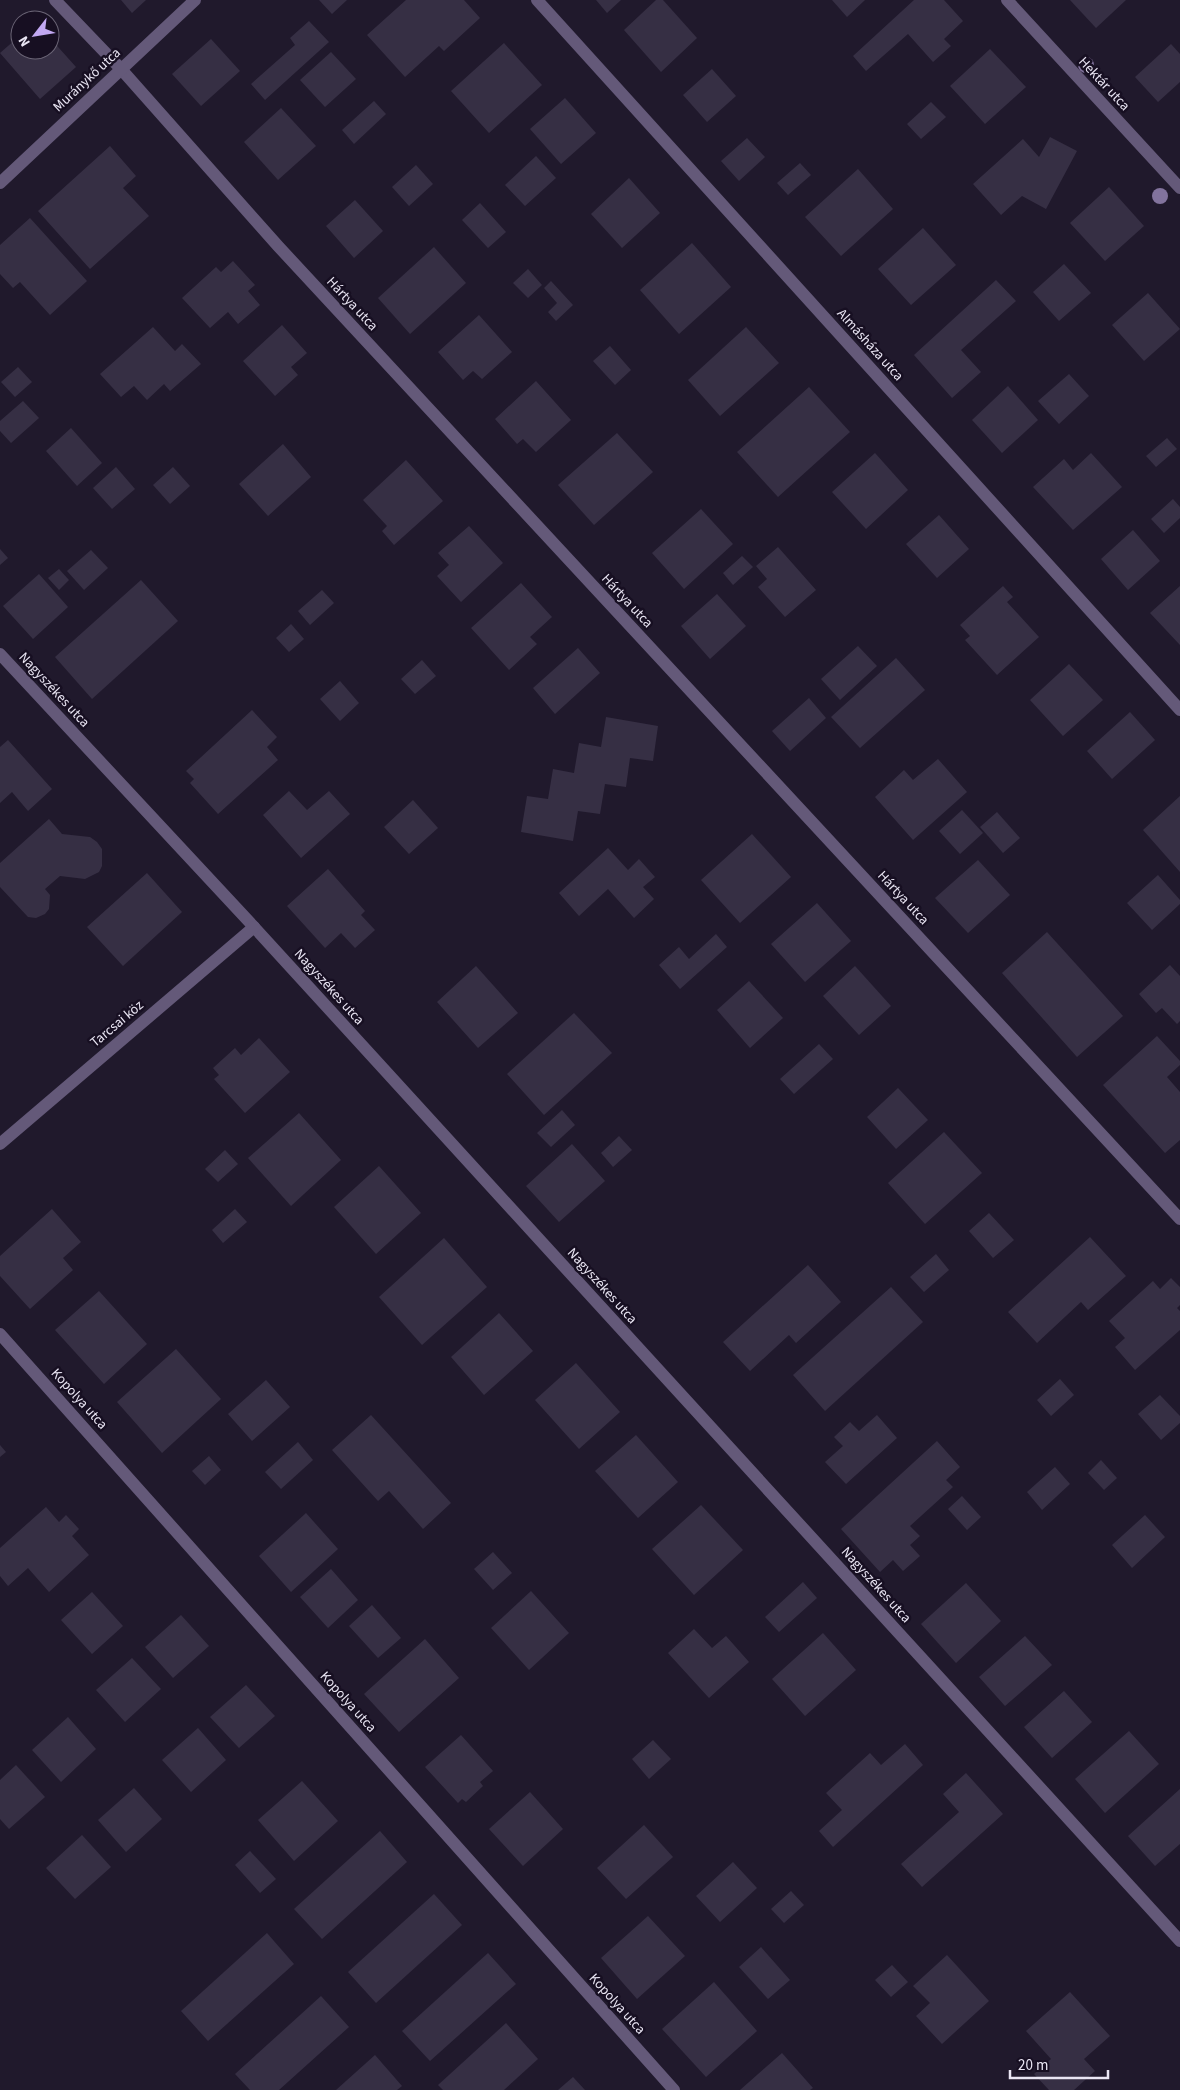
<svg xmlns="http://www.w3.org/2000/svg" width="1180" height="2090" viewBox="0 0 1180 2090" font-family="'Source Sans 3',sans-serif">
	<rect width="100%" height="100%" fill="#20192c"/>
	<g fill="#362f44">
		<polygon points="121,0 146,0 132,13"/>
		<polygon points="319,0 347,0 332,14"/>
		<polygon points="406,0 464,0 480,18 444,51 439,46 405,77 367,35"/>
		<polygon points="596,0 621,0 607,13"/>
		<polygon points="656,0 663,0 697,38 661,72 624,30"/>
		<polygon points="832,0 865,0 847,17"/>
		<polygon points="914,0 944,0 963,21 944,39 951,46 933,62 908,34 866,71 853,56"/>
		<polygon points="1070,0 1126,0 1096,28"/>
		<polygon points="309,21 329,42 265,100 251,84 295,45 290,38"/>
		<polygon points="50,38 76,67 40,99 0,53 16,39 20,44 20,50 50,50"/>
		<polygon points="211,39 240,71 201,106 172,74"/>
		<polygon points="504,43 542,85 489,133 451,91"/>
		<polygon points="1171,44 1180,54 1180,82 1158,102 1135,77"/>
		<polygon points="990,49 1026,87 985,124 950,86"/>
		<polygon points="331,52 356,79 325,107 300,80"/>
		<polygon points="712,69 736,96 707,122 683,95"/>
		<polygon points="565,98 596,133 561,164 530,129"/>
		<polygon points="374,101 386,114 354,144 342,130"/>
		<polygon points="931,102 946,117 921,139 907,124"/>
		<polygon points="281,108 316,146 278,180 244,142"/>
		<polygon points="1050,137 1077,151 1046,209 1022,196 1001,215 973,184 1023,139 1039,157"/>
		<polygon points="747,138 765,157 739,181 721,161"/>
		<polygon points="110,146 136,176 123,188 149,216 90,269 38,211"/>
		<polygon points="536,156 556,178 525,206 505,185"/>
		<polygon points="800,163 811,175 788,195 777,183"/>
		<polygon points="416,165 433,184 409,206 392,187"/>
		<polygon points="858,169 893,209 841,256 805,217"/>
		<polygon points="629,178 660,213 622,248 591,214"/>
		<polygon points="1109,187 1144,226 1105,261 1070,223"/>
		<polygon points="355,200 383,231 354,258 326,226"/>
		<polygon points="480,203 506,232 488,248 462,220"/>
		<polygon points="30,218 87,281 50,315 20,282 13,288 0,274 0,245"/>
		<polygon points="923,228 956,265 911,305 878,269"/>
		<polygon points="692,243 731,287 679,334 640,290"/>
		<polygon points="434,247 466,283 410,334 378,298"/>
		<polygon points="233,261 255,285 248,291 260,305 238,324 228,312 210,328 182,298 216,267 221,272"/>
		<polygon points="1064,264 1091,293 1059,321 1033,292"/>
		<polygon points="528,269 542,285 528,298 513,283"/>
		<polygon points="996,280 1016,301 961,350 981,372 952,398 914,355"/>
		<polygon points="551,281 573,305 556,321 548,312 557,303 544,288"/>
		<polygon points="1148,293 1180,329 1144,361 1112,325"/>
		<polygon points="479,315 512,352 482,379 473,371 463,380 438,352"/>
		<polygon points="282,325 307,353 291,367 298,375 275,396 243,361"/>
		<polygon points="153,327 175,351 182,344 201,364 170,391 164,384 147,400 134,386 121,397 100,374"/>
		<polygon points="746,327 779,363 720,416 688,380"/>
		<polygon points="610,346 631,370 615,385 593,361"/>
		<polygon points="18,367 32,382 15,397 1,382"/>
		<polygon points="1069,374 1089,396 1059,424 1038,401"/>
		<polygon points="536,381 571,420 536,452 523,439 517,444 495,419"/>
		<polygon points="1008,386 1038,420 1002,453 972,420"/>
		<polygon points="809,387 850,432 778,497 737,452"/>
		<polygon points="23,401 39,418 11,443 0,431 0,421"/>
		<polygon points="71,428 102,463 77,486 46,451"/>
		<polygon points="617,433 653,472 594,525 558,485"/>
		<polygon points="1167,438 1177,449 1156,467 1146,456"/>
		<polygon points="283,444 311,477 268,516 239,484"/>
		<polygon points="875,453 908,490 866,529 832,492"/>
		<polygon points="1091,453 1122,487 1073,530 1033,487 1064,459 1073,470"/>
		<polygon points="406,460 443,501 394,545 382,531 387,526 363,500"/>
		<polygon points="116,467 135,489 112,509 93,488"/>
		<polygon points="173,467 190,486 170,504 153,485"/>
		<polygon points="1173,499 1180,507 1180,518 1164,533 1151,519"/>
		<polygon points="701,509 733,544 684,589 652,553"/>
		<polygon points="939,515 969,549 937,578 906,544"/>
		<polygon points="469,526 503,563 461,602 437,576 449,565 438,553"/>
		<polygon points="1133,530 1160,561 1128,590 1101,559"/>
		<polygon points="778,547 816,590 785,617 758,587 767,579 756,566"/>
		<polygon points="0,549 8,558 0,565"/>
		<polygon points="91,550 108,568 84,590 67,571"/>
		<polygon points="742,556 753,567 733,585 723,573"/>
		<polygon points="59,569 69,580 59,590 48,578"/>
		<polygon points="39,574 68,607 33,639 3,606"/>
		<polygon points="141,580 178,621 92,699 55,657"/>
		<polygon points="521,583 552,617 530,637 537,644 509,670 471,628"/>
		<polygon points="1003,586 1013,597 1007,602 1039,637 997,675 965,640 970,636 960,625"/>
		<polygon points="1180,586 1180,645 1150,613"/>
		<polygon points="322,590 334,603 310,625 298,611"/>
		<polygon points="717,594 746,626 710,659 681,626"/>
		<polygon points="291,624 304,639 289,652 276,638"/>
		<polygon points="858,646 877,666 840,700 821,679"/>
		<polygon points="578,648 600,673 555,714 533,688"/>
		<polygon points="896,658 925,690 860,748 831,717"/>
		<polygon points="422,660 436,676 415,694 401,679"/>
		<polygon points="1069,664 1103,700 1063,736 1030,700"/>
		<polygon points="340,681 359,703 340,721 320,699"/>
		<polygon points="809,698 826,718 790,751 772,731"/>
		<polygon points="252,710 277,737 267,747 278,760 218,814 190,783 194,779 186,771"/>
		<polygon points="1130,712 1155,740 1112,779 1087,751"/>
		<polygon points="606,717 658,726 653,761 630,758 626,787 605,784 600,814 578,811 573,841 521,832 527,796 548,799 553,769 574,773 579,743 601,747"/>
		<polygon points="8,740 52,789 28,811 12,792 0,803 0,747"/>
		<polygon points="938,759 967,792 913,840 875,797 904,770 913,780"/>
		<polygon points="289,791 307,810 329,791 350,814 301,858 263,815"/>
		<polygon points="1180,796 1180,872 1143,830"/>
		<polygon points="413,800 438,828 409,854 384,827"/>
		<polygon points="962,810 983,833 960,854 939,831"/>
		<polygon points="997,812 1020,838 1003,853 980,827"/>
		<polygon points="49,819 62,834 90,837 97,842 102,849 102,866 99,872 85,879 60,876 45,889 50,895 49,909 45,914 36,918 28,917 0,887 0,863"/>
		<polygon points="752,834 791,877 740,923 701,880"/>
		<polygon points="608,848 628,870 639,859 655,877 643,887 654,899 634,918 608,889 579,916 559,893"/>
		<polygon points="978,860 1010,895 968,933 935,898"/>
		<polygon points="328,869 365,911 361,915 375,930 355,948 341,933 325,948 287,906"/>
		<polygon points="147,873 182,912 123,966 87,927"/>
		<polygon points="1158,875 1180,900 1180,904 1152,930 1127,903"/>
		<polygon points="817,903 851,941 805,982 771,944"/>
		<polygon points="1047,932 1123,1016 1077,1057 1002,973"/>
		<polygon points="716,934 727,947 680,989 659,965 679,947 689,959"/>
		<polygon points="1170,965 1180,976 1180,1021 1177,1024 1162,1008 1156,1013 1139,994"/>
		<polygon points="476,966 518,1013 478,1048 437,1002"/>
		<polygon points="855,966 891,1006 859,1035 823,996"/>
		<polygon points="749,981 783,1018 750,1048 717,1010"/>
		<polygon points="574,1013 612,1053 544,1115 507,1074"/>
		<polygon points="1157,1036 1180,1061 1180,1065 1167,1077 1180,1092 1180,1140 1165,1153 1103,1085"/>
		<polygon points="259,1038 290,1072 245,1113 214,1079 219,1075 213,1068 235,1048 241,1055"/>
		<polygon points="819,1044 833,1059 794,1094 780,1079"/>
		<polygon points="898,1088 928,1120 896,1149 867,1117"/>
		<polygon points="562,1110 575,1125 551,1147 537,1133"/>
		<polygon points="299,1113 341,1160 291,1206 248,1158"/>
		<polygon points="944,1132 982,1173 925,1224 888,1183"/>
		<polygon points="619,1136 632,1150 613,1167 601,1153"/>
		<polygon points="572,1144 605,1181 559,1222 526,1186"/>
		<polygon points="225,1150 238,1164 218,1182 205,1169"/>
		<polygon points="379,1166 421,1213 376,1254 334,1207"/>
		<polygon points="52,1209 81,1242 63,1258 73,1270 30,1309 0,1276 0,1256"/>
		<polygon points="235,1209 247,1222 223,1243 212,1230"/>
		<polygon points="989,1213 1014,1240 993,1258 969,1231"/>
		<polygon points="1090,1237 1126,1276 1088,1310 1081,1302 1037,1343 1008,1312"/>
		<polygon points="444,1238 487,1287 422,1345 379,1297"/>
		<polygon points="936,1254 949,1270 924,1292 910,1277"/>
		<polygon points="808,1265 841,1302 796,1343 789,1335 750,1371 723,1342"/>
		<polygon points="1171,1278 1180,1287 1180,1305 1177,1308 1180,1311 1180,1330 1135,1370 1115,1347 1125,1338 1109,1321 1153,1281 1160,1289"/>
		<polygon points="891,1287 923,1322 825,1411 793,1375"/>
		<polygon points="99,1291 147,1344 104,1384 55,1330"/>
		<polygon points="499,1313 533,1351 484,1395 451,1357"/>
		<polygon points="176,1349 221,1399 162,1453 117,1402"/>
		<polygon points="576,1363 620,1412 579,1449 535,1400"/>
		<polygon points="1060,1379 1074,1395 1051,1416 1037,1400"/>
		<polygon points="266,1380 290,1407 252,1441 228,1414"/>
		<polygon points="1160,1395 1180,1416 1180,1423 1161,1440 1138,1414"/>
		<polygon points="371,1415 451,1503 423,1529 389,1491 378,1501 332,1450"/>
		<polygon points="877,1415 897,1438 846,1484 825,1462 843,1446 834,1437 850,1422 859,1431"/>
		<polygon points="636,1435 678,1482 638,1518 595,1471"/>
		<polygon points="937,1441 960,1467 946,1480 953,1487 910,1526 920,1536 910,1545 920,1556 903,1571 893,1560 880,1572 841,1529"/>
		<polygon points="298,1442 313,1460 281,1489 265,1472"/>
		<polygon points="0,1445 6,1452 0,1457"/>
		<polygon points="209,1456 221,1470 205,1485 192,1471"/>
		<polygon points="1101,1460 1117,1478 1104,1490 1088,1473"/>
		<polygon points="1055,1467 1070,1484 1042,1510 1027,1492"/>
		<polygon points="962,1496 981,1517 967,1530 948,1509"/>
		<polygon points="701,1505 743,1550 694,1595 652,1549"/>
		<polygon points="46,1507 59,1522 66,1515 79,1529 72,1536 89,1555 49,1592 28,1568 8,1586 0,1576 0,1548"/>
		<polygon points="306,1513 338,1549 291,1592 259,1556"/>
		<polygon points="1145,1515 1165,1537 1132,1568 1112,1545"/>
		<polygon points="493,1552 512,1573 493,1590 474,1569"/>
		<polygon points="331,1569 358,1600 328,1628 300,1597"/>
		<polygon points="803,1582 817,1598 779,1632 765,1617"/>
		<polygon points="966,1583 1001,1621 956,1663 921,1624"/>
		<polygon points="531,1591 569,1633 529,1670 491,1628"/>
		<polygon points="92,1592 123,1626 92,1654 61,1620"/>
		<polygon points="372,1605 401,1638 378,1658 349,1626"/>
		<polygon points="181,1615 209,1646 173,1678 145,1647"/>
		<polygon points="694,1629 712,1648 726,1636 749,1662 709,1698 668,1653"/>
		<polygon points="823,1633 856,1670 805,1716 772,1679"/>
		<polygon points="1025,1636 1052,1665 1005,1706 979,1677"/>
		<polygon points="425,1639 459,1678 399,1732 364,1694"/>
		<polygon points="132,1658 161,1689 125,1722 96,1690"/>
		<polygon points="246,1685 275,1716 239,1748 210,1717"/>
		<polygon points="1064,1691 1092,1722 1052,1758 1024,1727"/>
		<polygon points="68,1717 96,1749 61,1782 32,1750"/>
		<polygon points="198,1728 226,1760 191,1792 162,1760"/>
		<polygon points="1129,1731 1159,1764 1105,1813 1075,1779"/>
		<polygon points="461,1735 493,1771 480,1782 483,1786 466,1802 462,1799 458,1803 425,1767"/>
		<polygon points="653,1740 671,1759 649,1779 632,1759"/>
		<polygon points="905,1744 923,1765 833,1847 819,1831 842,1810 826,1793 870,1753 881,1765"/>
		<polygon points="16,1765 45,1797 9,1829 0,1819 0,1780"/>
		<polygon points="966,1773 1003,1814 922,1887 901,1864 959,1812 943,1794"/>
		<polygon points="302,1781 338,1821 294,1861 258,1820"/>
		<polygon points="134,1788 162,1819 126,1852 98,1820"/>
		<polygon points="1180,1789 1180,1844 1155,1866 1128,1836"/>
		<polygon points="530,1792 563,1829 523,1866 489,1829"/>
		<polygon points="644,1825 673,1857 626,1899 597,1868"/>
		<polygon points="380,1831 407,1862 322,1939 294,1909"/>
		<polygon points="82,1835 111,1867 75,1899 46,1868"/>
		<polygon points="250,1851 276,1879 260,1893 235,1865"/>
		<polygon points="733,1862 757,1888 720,1922 696,1896"/>
		<polygon points="791,1891 804,1905 784,1923 771,1909"/>
		<polygon points="434,1894 462,1925 376,2003 348,1972"/>
		<polygon points="648,1916 685,1956 637,1999 601,1958"/>
		<polygon points="267,1933 294,1964 208,2041 181,2011"/>
		<polygon points="761,1947 790,1980 768,1999 739,1967"/>
		<polygon points="488,1953 516,1984 430,2061 402,2031"/>
		<polygon points="947,1955 989,2001 942,2044 916,2016 930,2003 913,1986"/>
		<polygon points="892,1965 908,1982 891,1997 875,1980"/>
		<polygon points="714,1982 757,2031 706,2077 662,2029"/>
		<polygon points="1070,1992 1110,2036 1084,2059 1095,2071 1074,2090 1049,2090 1034,2074 1051,2059 1026,2031"/>
		<polygon points="321,1996 349,2027 279,2090 250,2090 235,2074"/>
		<polygon points="506,2023 538,2059 504,2090 443,2090 438,2085"/>
		<polygon points="782,2053 813,2088 810,2090 740,2090"/>
		<polygon points="375,2055 402,2086 397,2090 336,2090"/>
		<polygon points="573,2077 585,2090 558,2090"/>
	</g>
	<g fill="none" stroke-linecap="round" stroke-linejoin="round">
		<g stroke="#645979" stroke-width="12">
			<polyline points="55,0 121,69 278,246 1180,1219"/>
			<polyline points="537,0 1180,710"/>
			<polyline points="1007,0 1180,188"/>
			<polyline points="0,183 195,0"/>
			<polyline points="0,654 254,927 1180,1941"/>
			<polyline points="0,1144 254,927"/>
			<polyline points="0,1334 674,2090"/>
		</g>
	</g>
	<g fill="#82739d">
		<circle cx="1086" cy="65" r="8"/>
		<circle cx="1160" cy="196" r="8"/>
	</g>
	<g text-anchor="middle" dominant-baseline="central" stroke-width="5" stroke-linejoin="round" paint-order="stroke">
		<g font-size="14" fill="#eae6f4" stroke="#170f22">
			<text transform="translate(87 80) rotate(-43)">Muránykő utca</text>
			<text transform="translate(1104 84) rotate(47)">Hektár utca</text>
			<text transform="translate(352 304) rotate(47)">Hártya utca</text>
			<text transform="translate(870 345) rotate(48)">Almásháza utca</text>
			<text transform="translate(627 601) rotate(47)">Hártya utca</text>
			<text transform="translate(54 690) rotate(47)">Nagyszékes utca</text>
			<text transform="translate(903 898) rotate(47)">Hártya utca</text>
			<text transform="translate(329 987) rotate(48)">Nagyszékes utca</text>
			<text transform="translate(117 1024) rotate(-40)">Tarcsai köz</text>
			<text transform="translate(602 1286) rotate(48)">Nagyszékes utca</text>
			<text transform="translate(79 1399) rotate(48)">Kopolya utca</text>
			<text transform="translate(876 1585) rotate(48)">Nagyszékes utca</text>
			<text transform="translate(348 1702) rotate(48)">Kopolya utca</text>
			<text transform="translate(617 2004) rotate(48)">Kopolya utca</text>
		</g>
	</g>
	<g transform="translate(35 35) rotate(239)"><circle r="24" fill="#170f22" stroke="#6b6576"/>
	<path d="M0-4L9 19L0 12L-9 19Z" fill="#c2a8f2"/>
	<text y="-8" font-size="14" font-weight="bold" text-anchor="middle" fill="#eae6f4">N</text>
	</g>
	<path d="M1010 2070v8h98v-8" fill="none" stroke="#eae6f4" stroke-width="2.5"/>
	<text x="1018" y="2070" font-size="15" fill="#eae6f4" stroke="#170f22" stroke-width="4" paint-order="stroke">20 m</text>
</svg>
